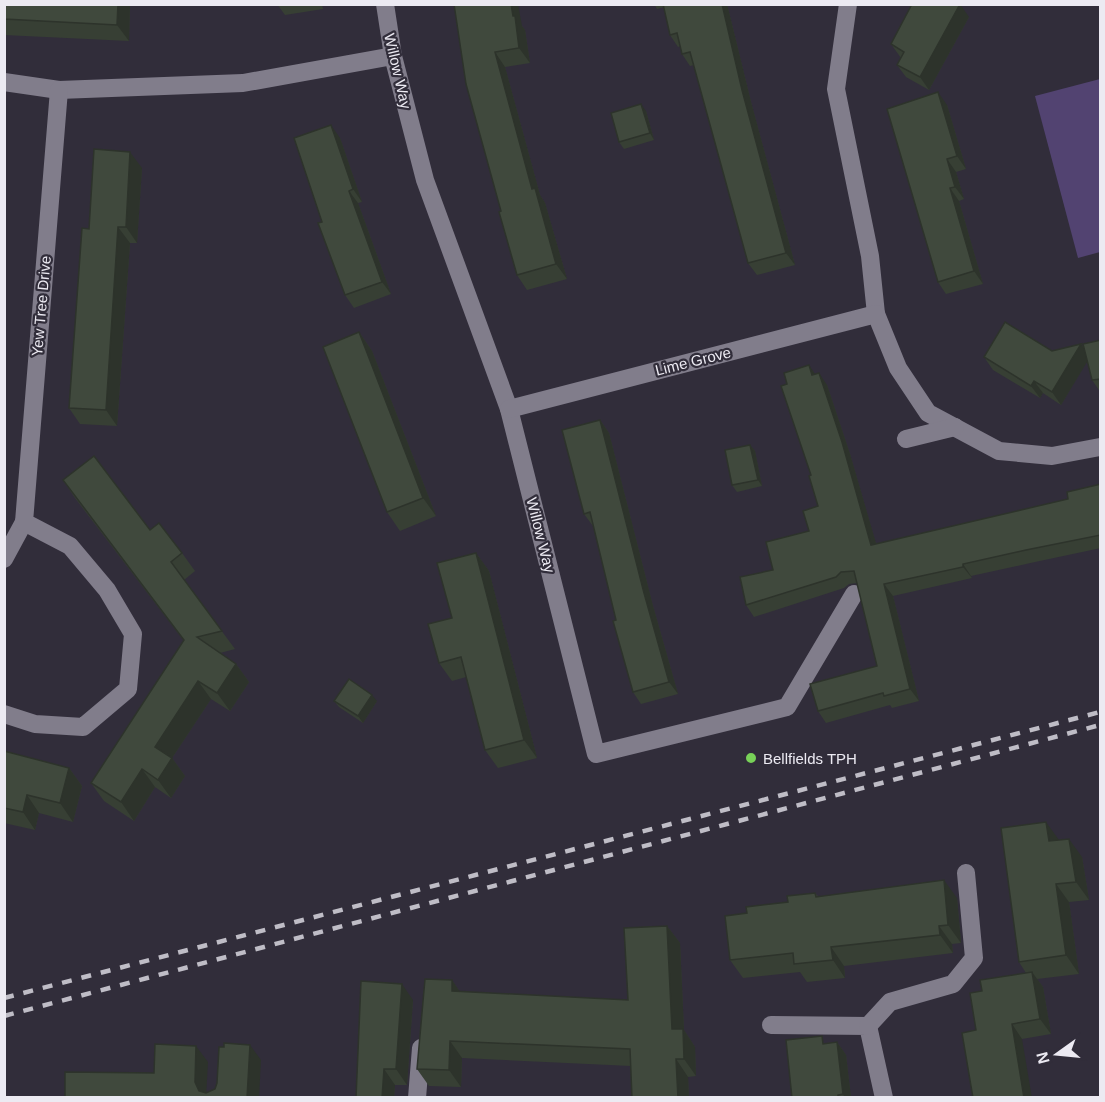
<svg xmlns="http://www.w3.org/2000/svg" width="1105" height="1102" viewBox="0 0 1105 1102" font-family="Helvetica,sans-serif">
	<rect width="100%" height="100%" fill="#312d3a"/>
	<polygon fill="#524371" points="1100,79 1100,252 1078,258 1035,96"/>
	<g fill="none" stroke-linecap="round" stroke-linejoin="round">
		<g stroke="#817d8b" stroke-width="18">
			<polyline points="385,4 393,56 425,180 509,409 596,754 787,707 854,594"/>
			<polyline points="848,4 836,89 870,256 876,314"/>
			<polyline points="4,82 59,90 243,83 393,56"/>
			<polyline points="509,409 876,314 898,368 928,413 999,451 1052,456 1100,447"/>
			<polyline points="906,439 955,427"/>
			<polyline points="4,559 24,522"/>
			<polyline points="4,714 35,724 83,727 128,689 133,634 107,590 70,546 24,522 59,90"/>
			<polyline points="771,1025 868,1026 884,1098"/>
			<polyline points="868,1026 890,1002 953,984 974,958 966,873"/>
			<polyline points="417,1098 421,1048"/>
		</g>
		<g stroke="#bfbdc6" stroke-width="4.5" stroke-dasharray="10 10" stroke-linecap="butt">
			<polyline points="4,998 1100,712"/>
			<polyline points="4,1016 1100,725"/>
		</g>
	</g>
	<g fill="#373f34">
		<polygon points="4,4 130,4 129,41 4,35"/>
		<polygon points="277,4 322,4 323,9 285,15"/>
		<polygon points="454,4 522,26 525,30 530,63 505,67 540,195 545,203 567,279 527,290 517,275"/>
		<polygon points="654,4 727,4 751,102 795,265 757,275 748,263 694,65 690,66 682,54 680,46 678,47 670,35 664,7 657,9"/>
		<polygon points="969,17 929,90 906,77 897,65 901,58 891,44"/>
		<polygon points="947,105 966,169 956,172 964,199 959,201 983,284 946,294 938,282"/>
		<polygon points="646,111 654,140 624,149 619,142"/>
		<polygon points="340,138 362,202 358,203 391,294 354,308 345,295 322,222"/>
		<polygon points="142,168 137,243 130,243 117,426 80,424 69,408 89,229"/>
		<polygon points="359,332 372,351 436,516 400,531 387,512"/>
		<polygon points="1101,340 1101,393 1092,380 1087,361 1061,405 1043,393 1040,398 993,370 984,357 1052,351 1081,344 1085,349"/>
		<polygon points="815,374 827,385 850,454 876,544 1068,499 1101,484 1101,548 1035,562 971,576 972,578 893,596 919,701 892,708 890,705 826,723 818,711 877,666 857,583 849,584 844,588 754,617 746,605 773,570 809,531 818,506 811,475"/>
		<polygon points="600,420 609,433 653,606 678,694 641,704 633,692 616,620 593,526 584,514"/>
		<polygon points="750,445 755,451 762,486 737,492 732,485"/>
		<polygon points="63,480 150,530 182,553 195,571 184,580 235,649 220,653 236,664 249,682 230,711 211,699 172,758 185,776 171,798 155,787 134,821 104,801 91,783 184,641 75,498"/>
		<polygon points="476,553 489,571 537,758 498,768 485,750 466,677 452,681 439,663 452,618"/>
		<polygon points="334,701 377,701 363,723 339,707"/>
		<polygon points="4,751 69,768 82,786 73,822 39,813 35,830 4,823"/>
		<polygon points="1059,840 1082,857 1089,900 1069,902 1079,974 1037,979 1043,987 1051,1034 1022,1039 976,1030 982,991 1026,973 1019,962"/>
		<polygon points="815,893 818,896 957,898 961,943 952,944 953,953 844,966 845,978 807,982 800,972 743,978 730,960 747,913 788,902"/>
		<polygon points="667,926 680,943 684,1030 695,1047 696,1076 688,1077 689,1098 632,1098 631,1066 462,1058 461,1087 429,1086 417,1069 452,980 460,992 628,1000"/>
		<polygon points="413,1000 407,1085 395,1085 394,1098 356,1098"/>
		<polygon points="837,1042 846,1055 851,1098 792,1098 827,1043"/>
	</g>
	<g fill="#2d332b">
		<polygon points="118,4 130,4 129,41 117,25"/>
		<polygon points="511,4 518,4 522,26 525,30 530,63 519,48"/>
		<polygon points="722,4 727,4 751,102 795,265 786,253 742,90"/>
		<polygon points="960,4 969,17 929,90 920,77"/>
		<polygon points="495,52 505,67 540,195 545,203 567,279 556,264 532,189"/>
		<polygon points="938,92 947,105 966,169 957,156"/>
		<polygon points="641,104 646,111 654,140 650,133"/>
		<polygon points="331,125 340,138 362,202 353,189"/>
		<polygon points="130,152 142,168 137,243 126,227"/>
		<polygon points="947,159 956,172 964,199 955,187"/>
		<polygon points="950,188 959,201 983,284 974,271"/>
		<polygon points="349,191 358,203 391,294 382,282"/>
		<polygon points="118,227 130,243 117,426 106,410"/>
		<polygon points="359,332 372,351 436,516 423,498"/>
		<polygon points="1081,344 1090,357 1061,405 1052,392"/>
		<polygon points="809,365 817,377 812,375"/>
		<polygon points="819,373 827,385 850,454 880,557 871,545"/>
		<polygon points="1034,381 1043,393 1040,398 1031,386"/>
		<polygon points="600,420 609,433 653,606 678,694 669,682 644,593"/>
		<polygon points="750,445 755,451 762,486 758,480"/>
		<polygon points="476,553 489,571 537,758 524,740"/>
		<polygon points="963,564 971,576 972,578 963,567"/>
		<polygon points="884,584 893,596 919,701 910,689"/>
		<polygon points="236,664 249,682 230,711 217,693"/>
		<polygon points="198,681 211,699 172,758 185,776 171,798 158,780 155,747"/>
		<polygon points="372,695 377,701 363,723 358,716"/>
		<polygon points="69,768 82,786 73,822 60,803"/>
		<polygon points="142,769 155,787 134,821 121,802"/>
		<polygon points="27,795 39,813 35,830 23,812"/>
		<polygon points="1046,822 1059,840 1049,841"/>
		<polygon points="1069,839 1082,857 1089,900 1076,882"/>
		<polygon points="944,880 957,898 961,943 948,925"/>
		<polygon points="1056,884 1069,902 1079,974 1066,955"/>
		<polygon points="667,926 680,943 684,1030 695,1047 696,1076 684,1059 672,1029"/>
		<polygon points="939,926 952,944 953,953 940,935"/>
		<polygon points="831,947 844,966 845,978 833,960"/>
		<polygon points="1032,972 1043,987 1051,1034 1040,1019"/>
		<polygon points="452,980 464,998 452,991"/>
		<polygon points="402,984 413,1000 407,1085 396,1069"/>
		<polygon points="1012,1024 1022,1039 1032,1098 1024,1098"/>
		<polygon points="450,1041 462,1058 461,1087 449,1070"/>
		<polygon points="837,1042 846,1055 851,1098 845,1098 843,1094"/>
		<polygon points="250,1045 261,1060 259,1098 247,1098"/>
		<polygon points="196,1046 208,1062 206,1098 199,1091 195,1082"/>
		<polygon points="676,1059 688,1077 689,1098 678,1098"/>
		<polygon points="384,1069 395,1085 394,1098 382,1098"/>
	</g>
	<g fill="#40493d" stroke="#2d332b" stroke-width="1.5">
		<polygon points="4,4 118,4 117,25 4,19"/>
		<polygon points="454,4 511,4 513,16 515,16 519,48 495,52 532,189 535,188 556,264 517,275 499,212 501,211 466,84"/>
		<polygon points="663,4 722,4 742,90 786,253 748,263 690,52 682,54 677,33 670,35"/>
		<polygon points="912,4 960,4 920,77 897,65 904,52 891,44"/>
		<polygon points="938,92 957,156 947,159 955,187 950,188 974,271 938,282 887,109"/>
		<polygon points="641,104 650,133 619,142 611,113"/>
		<polygon points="331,125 353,189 349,191 382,282 345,295 318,223 322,222 294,138"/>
		<polygon points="94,149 130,152 126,227 118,227 106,410 69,408 82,228 89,229"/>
		<polygon points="1005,322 1052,351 1081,344 1052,392 1034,381 1031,386 984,357"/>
		<polygon points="359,332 423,498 387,512 323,347"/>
		<polygon points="1101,340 1101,379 1092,380 1083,344"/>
		<polygon points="809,365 812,375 819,373 842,442 871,545 1068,499 1067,492 1101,484 1101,535 1026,550 963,564 963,567 884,584 910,689 884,696 883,693 818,711 810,684 877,666 854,571 841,572 836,577 746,605 740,577 773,570 766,542 809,531 803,511 818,506 809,476 811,475 781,386 787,384 784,373"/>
		<polygon points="600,420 644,593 669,682 633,692 613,621 616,620 590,512 584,514 562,430"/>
		<polygon points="750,445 758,480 732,485 725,450"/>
		<polygon points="94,456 150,530 159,523 182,553 171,562 222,631 197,637 236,664 217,693 198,681 155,747 172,758 158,780 142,769 121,802 91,783 184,640 63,480"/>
		<polygon points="476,553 524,740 485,750 461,657 439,663 428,624 452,618 437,563"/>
		<polygon points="349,679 372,695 358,716 334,701"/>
		<polygon points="4,751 69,768 60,803 27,795 23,812 4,808"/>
		<polygon points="1046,822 1049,841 1069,839 1076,882 1056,884 1066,955 1019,962 1001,828"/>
		<polygon points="944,880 948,925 939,926 940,935 831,947 833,960 794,964 793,953 730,960 725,916 747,913 746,907 788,902 787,896 815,893 816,897"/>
		<polygon points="667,926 672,1029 683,1029 684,1059 676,1059 678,1098 632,1098 630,1049 450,1041 449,1070 417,1069 425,979 452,980 452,991 628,1000 624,928"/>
		<polygon points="1032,972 1040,1019 1012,1024 1024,1098 973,1098 962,1033 976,1030 970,993 982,991 980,980"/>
		<polygon points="361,981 402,984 396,1069 384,1069 382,1098 356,1098"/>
		<polygon points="822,1036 823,1044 837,1042 843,1094 838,1095 838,1098 792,1098 786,1040"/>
		<polygon points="224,1043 250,1045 247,1098 65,1098 65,1072 154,1073 155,1044 196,1046 195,1082 199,1091 206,1093 215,1089 217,1083 219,1047 224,1047"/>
	</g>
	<circle fill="#78d158" stroke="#312d3a" stroke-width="2" cx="751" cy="758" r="6"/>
	<g text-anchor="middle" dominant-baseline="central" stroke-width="4.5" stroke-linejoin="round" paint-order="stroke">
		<g font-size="15" fill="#eceaf2" stroke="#312d3a">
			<text transform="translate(398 71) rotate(77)">Willow Way</text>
			<text transform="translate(41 306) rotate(-85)">Yew Tree Drive</text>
			<text transform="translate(693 361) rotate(-14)">Lime Grove</text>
			<text transform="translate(541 535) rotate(76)">Willow Way</text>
		</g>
		<g font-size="15" fill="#eceaf2" stroke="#312d3a" text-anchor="start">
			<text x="763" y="758">Bellfields TPH</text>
		</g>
	</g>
	<rect width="1105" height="1102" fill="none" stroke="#eceaf2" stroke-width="12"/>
	<g transform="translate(1057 1054) rotate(255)" stroke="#312d3a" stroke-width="4.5" paint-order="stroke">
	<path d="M0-4.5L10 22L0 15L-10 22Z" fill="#eceaf2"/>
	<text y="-9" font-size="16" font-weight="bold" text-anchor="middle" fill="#eceaf2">N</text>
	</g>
</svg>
